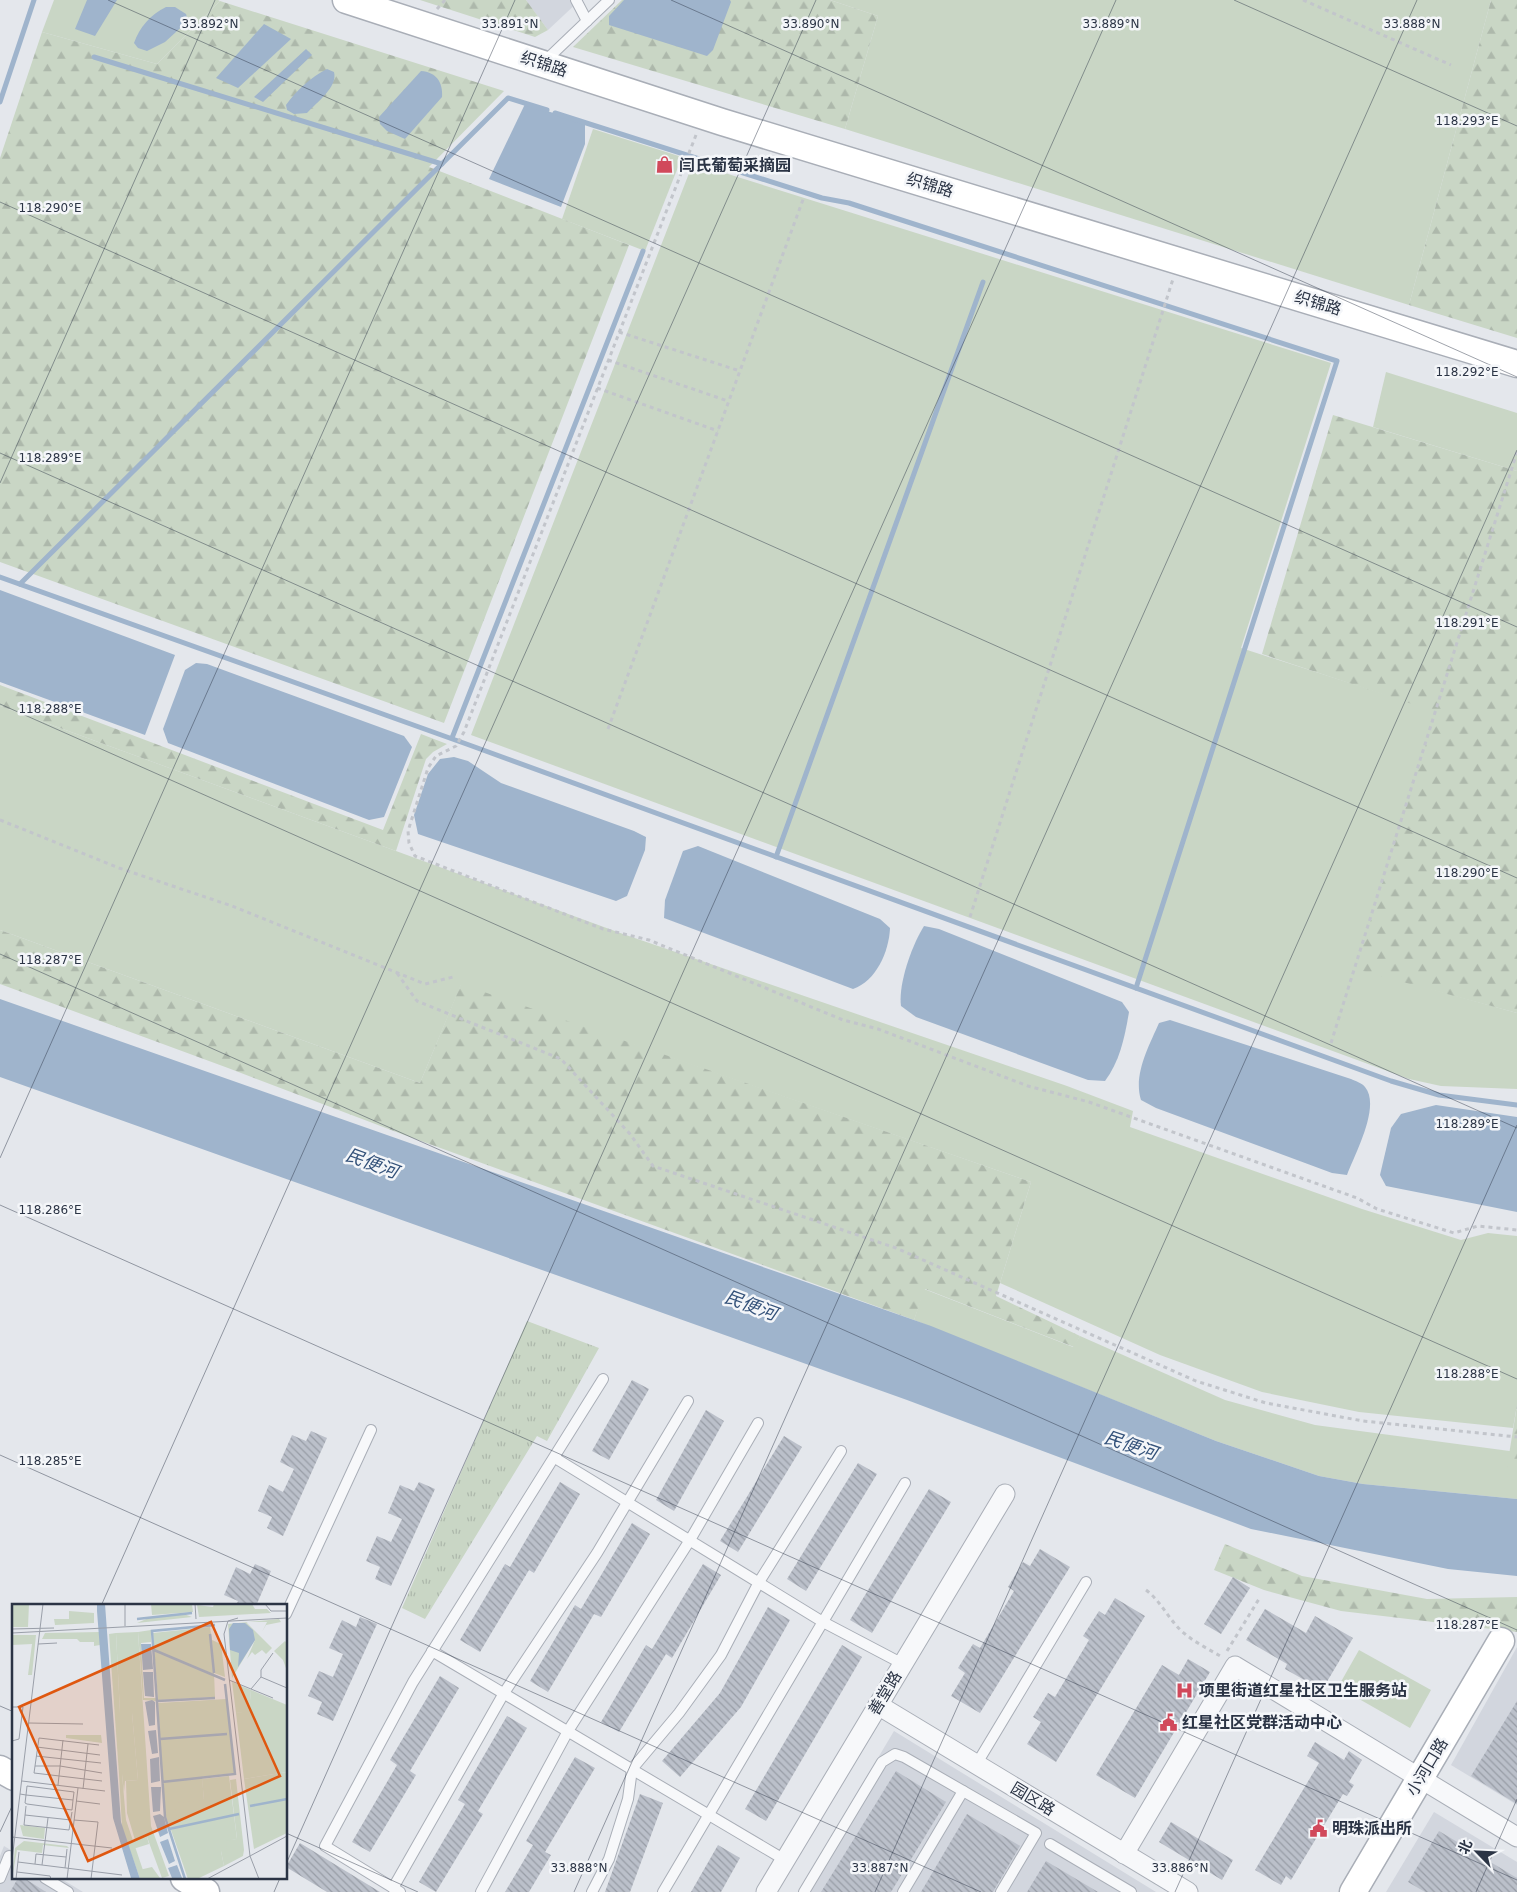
<svg xmlns="http://www.w3.org/2000/svg" width="1517" height="1892" viewBox="0 0 1517 1892" font-family="'DejaVu Sans','Noto Sans SC',sans-serif">
	<defs>
		<pattern id="forest-firs" width="22" height="20" patternUnits="userSpaceOnUse" patternTransform="scale(1.25)"><rect width="22" height="20" fill="#c9d6c5"/><path d="M5 1l3.5 6h-7zM16 11l3.5 6h-7z" fill="#adb8ab"/></pattern>
		<pattern id="park-tufts" width="24" height="20" patternUnits="userSpaceOnUse" patternTransform="scale(1.25)"><rect width="24" height="20" fill="#c9d6c5"/><path d="M3 7l-1-3M5 7V3M7 7l1-3M15 17l-1-3M17 17v-4M19 17l1-3" fill="none" stroke="#adb8ab"/></pattern>
		<pattern id="building-back-hatch" width="6" height="6" patternUnits="userSpaceOnUse" patternTransform="scale(1.25)"><rect width="6" height="6" fill="#bbc0ca"/><path d="M-1 5l2 2M0 0l6 6M5-1l2 2" fill="none" stroke="#989da6"/></pattern>
	</defs>
	<rect width="100%" height="100%" fill="#e4e7ec"/>
	<g fill="#d2d6de">
		<polygon points="526,0 580,0 548,30"/>
		<polygon points="1517,1647 1517,1805 1451,1765"/>
		<polygon points="894,1731 1156,1892 798,1892"/>
		<polygon points="1434,1812 1517,1862 1517,1892 1386,1892"/>
		<polygon points="4,1846 14,1852 14,1878 60,1878 83,1892 0,1892 0,1856"/>
	</g>
	<g fill="#c9d6c5">
		<polygon points="54,0 218,0 220,1 157,64 42,32"/>
		<polygon points="830,0 1491,0 1409,305 845,129 878,16"/>
		<polygon points="593,129 682,157 645,251 562,219"/>
		<polygon points="693,163 1331,363 1241,648 1437,711 1356,968 1517,1013 1517,1089 1441,1086 1409,1079 471,735"/>
		<polygon points="1386,372 1517,413 1517,471 1373,427"/>
		<polygon points="0,706 623,934 1067,1086 1133,1111 1130,1127 1362,1209 1461,1240 1488,1233 1517,1236 1517,1405 1513,1428 1359,1412 1262,1392 1160,1355 1000,1283 1031,1182 461,985 420,1083 0,930"/>
		<polygon points="924,1289 1073,1347 1080,1336 1225,1400 1315,1425 1517,1452 1517,1499 1363,1484 1319,1476 1216,1441 914,1320"/>
		<polygon points="1359,1650 1431,1690 1410,1728 1338,1687"/>
	</g>
	<g fill="url(#forest-firs)">
		<polygon points="420,0 526,0 548,30 535,37"/>
		<polygon points="622,0 830,0 878,16 845,129 573,47"/>
		<polygon points="1491,0 1517,0 1517,338 1409,305"/>
		<polygon points="220,1 504,91 429,167 629,245 444,723 0,562 0,158 42,32 157,64"/>
		<polygon points="1333,415 1517,471 1517,1013 1355,969 1436,712 1262,654"/>
		<polygon points="0,685 383,830 421,734 447,744 433,752 426,759 396,851 0,706"/>
		<polygon points="0,930 420,1083 461,984 1031,1182 996,1296 1080,1336 1074,1347 925,1289 914,1320 399,1133 228,1068 0,984"/>
		<polygon points="1517,1405 1517,1468 1507,1467"/>
		<polygon points="1225,1544 1302,1576 1427,1599 1517,1597 1517,1632 1341,1611 1264,1590 1214,1570"/>
	</g>
	<polygon fill="url(#park-tufts)" points="527,1321 599,1348 547,1441 537,1436 425,1619 402,1608"/>
	<g fill="#9fb4cc">
		<polygon points="87,0 117,0 95,36 75,29"/>
		<polygon points="624,0 730,0 731,2 713,50 707,56 609,25 609,16"/>
		<path d="M166,7H175L186,14L188,21L165,42L147,51L138,48L134,43C139,28 151,14 166,7Z"/>
		<polygon points="264,24 291,39 238,88 216,78"/>
		<polygon points="306,49 312,55 263,102 254,97"/>
		<path d="M327,69L334,72C338,87 317,102 307,113L294,114L287,110L286,105C296,91 311,77 327,69Z"/>
		<path d="M421,71C436,72 443,82 442,97L405,139L387,131L380,124L379,117Z"/>
		<polygon points="525,104 585,123 585,144 561,207 489,179"/>
		<polygon points="0,590 175,655 145,735 0,682"/>
		<polygon points="196,663 207,664 404,736 412,747 384,817 369,820 168,743 163,729 185,670"/>
		<polygon points="454,757 468,761 501,783 634,831 646,837 645,850 627,896 616,901 418,834 414,815 428,774 440,759"/>
		<path d="M698,846L880,919L890,928C889,952 876,981 853,989L664,918L665,900L683,851Z"/>
		<path d="M924,926L939,929L1122,1002L1129,1012C1125,1036 1120,1061 1105,1081L1088,1080L916,1017L901,1006C898,984 912,945 924,926Z"/>
		<polygon points="0,999 931,1326 1216,1441 1319,1476 1363,1484 1517,1499 1517,1576 1448,1569 1251,1529 907,1400 0,1077"/>
		<path d="M1170,1020L1351,1079C1355,1081 1362,1083 1365,1087C1381,1106 1355,1154 1347,1175L1332,1173L1156,1108L1141,1100C1133,1075 1149,1046 1159,1023Z"/>
		<polygon points="1436,1105 1517,1117 1517,1212 1386,1186 1380,1175 1391,1128 1401,1114"/>
	</g>
	<g fill="none" stroke-linecap="round" stroke-linejoin="round">
		<g stroke="#9fb4cc" stroke-width="5">
			<polyline points="94,57 442,164"/>
			<polyline points="0,102 34,0"/>
			<polyline points="555,113 822,198 849,203 1337,361 1136,988"/>
			<polyline points="0,577 472,746 1391,1081 1439,1095 1517,1105"/>
			<polyline points="20,584 508,98 547,110"/>
			<polyline points="452,738 643,251"/>
			<polyline points="776,857 983,282"/>
		</g>
	</g>
	<g fill="url(#building-back-hatch)">
		<polygon points="632,1380 649,1389 609,1460 592,1451"/>
		<polygon points="706,1410 724,1421 674,1511 656,1500"/>
		<polygon points="311,1431 327,1438 283,1536 267,1528 272,1517 258,1511 269,1485 283,1492 294,1469 280,1462 292,1435 306,1441"/>
		<polygon points="784,1436 802,1447 738,1552 720,1541"/>
		<polygon points="858,1463 877,1474 806,1591 787,1579"/>
		<polygon points="419,1482 435,1489 391,1586 375,1579 380,1567 366,1561 377,1536 391,1542 402,1519 388,1513 400,1485 414,1491"/>
		<polygon points="560,1482 580,1494 534,1573 529,1570 480,1652 460,1640 505,1564 510,1567"/>
		<polygon points="929,1489 951,1502 872,1633 850,1620"/>
		<polygon points="632,1523 650,1534 601,1617 594,1614 548,1692 530,1681 575,1605 581,1609"/>
		<polygon points="1040,1549 1070,1567 980,1713 951,1696 965,1673 958,1668 973,1644 980,1648 1014,1591 1008,1587 1023,1562 1030,1566"/>
		<polygon points="255,1564 271,1571 256,1606 236,1606 238,1601 224,1595 236,1567 250,1574"/>
		<polygon points="703,1564 721,1575 672,1658 666,1654 619,1732 601,1722 646,1645 652,1649"/>
		<polygon points="1233,1577 1250,1588 1221,1634 1204,1624"/>
		<polygon points="1115,1598 1145,1616 1056,1762 1027,1744 1041,1722 1033,1717 1048,1693 1055,1697 1089,1640 1083,1636 1099,1611 1105,1615"/>
		<polygon points="768,1607 790,1620 741,1707 680,1777 662,1761 720,1693"/>
		<polygon points="1265,1609 1306,1633 1315,1616 1353,1638 1322,1690 1285,1669 1287,1664 1246,1640"/>
		<polygon points="360,1617 377,1624 333,1721 317,1714 322,1702 308,1696 319,1671 333,1677 343,1654 329,1648 342,1620 356,1627"/>
		<polygon points="842,1645 862,1657 766,1821 745,1809"/>
		<polygon points="1188,1659 1210,1672 1135,1798 1096,1775 1162,1665 1179,1675"/>
		<polygon points="440,1676 459,1688 410,1771 416,1775 370,1852 352,1842 397,1765 390,1760"/>
		<polygon points="1517,1701 1517,1804 1471,1776"/>
		<polygon points="507,1716 527,1728 478,1811 483,1814 436,1892 419,1882 465,1804 458,1800"/>
		<polygon points="1315,1742 1344,1760 1349,1751 1362,1760 1349,1782 1354,1785 1347,1796 1343,1794 1291,1880 1286,1876 1281,1885 1255,1870 1319,1763 1307,1756"/>
		<polygon points="575,1757 595,1768 545,1852 551,1855 529,1892 505,1892 533,1845 526,1841"/>
		<polygon points="896,1771 946,1802 891,1892 821,1892"/>
		<polygon points="640,1794 663,1803 630,1892 605,1892"/>
		<polygon points="967,1814 1020,1846 993,1892 921,1892"/>
		<polygon points="1171,1822 1233,1860 1222,1880 1159,1842"/>
		<polygon points="1439,1831 1517,1878 1517,1892 1425,1892 1408,1882"/>
		<polygon points="300,1843 380,1892 327,1892 286,1867"/>
		<polygon points="718,1845 740,1858 721,1892 691,1892"/>
		<polygon points="1046,1861 1098,1892 1027,1892"/>
		<polygon points="18,1878 24,1878 46,1892 10,1892"/>
	</g>
	<g fill="none" stroke-linecap="round" stroke-linejoin="round">
		<defs>
			<g id="lane">
				<polyline points="576,0 587,21"/>
				<polyline points="543,63 609,0"/>
				<polyline points="555,1458 823,1622 903,1664"/>
				<polyline points="286,1614 371,1430"/>
				<polyline points="432,1651 785,1860"/>
				<polyline points="976,1765 1086,1582"/>
				<polyline points="1050,1844 1131,1892"/>
				<polyline points="0,1878 9,1856 14,1860"/>
				<polyline points="45,1878 68,1892"/>
				<polyline points="393,1888 504,1693 597,1553 688,1401"/>
				<polyline points="400,1892 325,1846 413,1682 603,1379"/>
				<polyline points="481,1892 568,1731 690,1540 758,1423"/>
				<polyline points="592,1892 609,1859 628,1799 632,1769 679,1713 721,1655 759,1582 841,1451"/>
				<polyline points="663,1892 905,1483"/>
				<polyline points="804,1892 882,1762 895,1754 904,1757 1036,1833 1001,1892"/>
				<polyline points="903,1892 963,1791"/>
			</g>
			<g id="street">
				<polyline points="878,1705 1188,1892"/>
				<polyline points="1124,1854 1235,1666 1517,1837"/>
				<polyline points="766,1892 1005,1494"/>
			</g>
			<g id="secondary">
				<polyline points="346,0 722,122 1517,364"/>
				<polyline points="0,1769 14,1777"/>
				<polyline points="184,1878 206,1892"/>
				<polyline points="1353,1892 1501,1641"/>
			</g>
		</defs>
		<use href="#lane" stroke="#a9aeb7" stroke-width="12"/>
		<use href="#street" stroke="#a9aeb7" stroke-width="21"/>
		<use href="#secondary" stroke="#a9aeb7" stroke-width="29"/>
		<g stroke="#c2c5cb" stroke-width="3" stroke-dasharray="4 4" stroke-linecap="butt">
			<polyline points="1303,0 1451,65"/>
			<polyline points="437,9 445,0"/>
			<polyline points="696,135 464,732 456,746 436,756 428,768 408,831 409,843 415,856 603,929 649,940 843,1020 878,1029 1028,1086 1089,1102 1357,1198 1377,1209 1454,1233 1478,1226 1517,1230"/>
			<polyline points="619,332 740,371"/>
			<polyline points="608,360 728,401"/>
			<polyline points="597,388 718,431"/>
			<polyline points="608,729 804,197"/>
			<polyline points="0,820 119,868 232,906 425,984 453,977"/>
			<polyline points="970,917 1173,279"/>
			<polyline points="397,973 417,1001 561,1059 630,1134 653,1166 896,1248 1196,1381 1266,1403 1363,1421 1517,1437"/>
			<polyline points="1331,1043 1517,452"/>
			<path d="M1146,1590C1162,1602 1169,1621 1185,1634C1196,1643 1210,1650 1222,1657"/>
			<polyline points="1227,1651 1259,1599"/>
		</g>
		<use href="#lane" stroke="#f7f8fa" stroke-width="10"/>
		<use href="#street" stroke="#f7f8fa" stroke-width="19"/>
		<use href="#secondary" stroke="#fff" stroke-width="26"/>
	</g>
	<path fill="none" stroke="#2b3445" stroke-width="1" stroke-opacity="0.45" d="M108,0L1517,627M671,0L1517,377M1234,0L1517,126M0,202L1517,878M0,453L1517,1128M0,483L215,0M0,704L1517,1379M0,954L1517,1630M0,1158L515,0M0,1205L1517,1880M0,1455L981,1892M101,1606L816,0M0,1706L14,1712M0,1832L14,1802M286,1833L418,1892M286,1864L1116,0M274,1892L280,1878M574,1892L1417,0M875,1892L1517,450M1175,1892L1517,1125M1476,1892L1517,1799"/>
	<defs>
		<symbol id="shop-bare" viewBox="-9 -9 18 18"><path d="M-5-2.5h2.3a2.7 3.5 0 0 1 5.4 0H5L5.5 6h-11ZM-1.5-2.5h3a1.5 2.3 0 0 0-3 0Z" fill="#d1495b" stroke="#f4f6f9" stroke-width="2.5" paint-order="stroke"/></symbol>
		<symbol id="hospital-bare" viewBox="-9 -9 18 18"><path d="M-5-5h3v3.5h4V-5h3V5h-3V1.5h-4V5h-3Z" fill="#d1495b" stroke="#f4f6f9" stroke-width="2.5" paint-order="stroke"/></symbol>
		<symbol id="civic-bare" viewBox="-9 -9 18 18"><path d="M-.6-6.5H3V-4.5H.6V-3L4-1V1h2V6H-6V1h2V-1L-.6-3ZM-1.2 2.5V6h2.4V2.5Z" fill="#d1495b" stroke="#f4f6f9" stroke-width="2.5" paint-order="stroke"/></symbol>
	</defs>
	<g fill-rule="evenodd">
		<use href="#shop-bare" x="652" y="152" width="25" height="25"/>
		<use href="#hospital-bare" x="1172" y="1678" width="25" height="25"/>
		<use href="#civic-bare" x="1156" y="1710" width="25" height="25"/>
		<use href="#civic-bare" x="1306" y="1816" width="25" height="25"/>
	</g>
	<g text-anchor="middle" dominant-baseline="central" stroke-width="5" stroke-linejoin="round" paint-order="stroke">
		<g font-size="16" fill="#2b3445" stroke="#f4f6f9">
			<text transform="translate(544 64) rotate(18)">织锦路</text>
			<text transform="translate(930 185) rotate(17)">织锦路</text>
			<text transform="translate(1318 303) rotate(17)">织锦路</text>
			<text transform="translate(885 1693) rotate(-59)">善堂路</text>
			<text transform="translate(1427 1767) rotate(-59)">小河口路</text>
			<text transform="translate(1033 1799) rotate(31)">园区路</text>
		</g>
		<g font-size="16" font-weight="bold" fill="#2b3445" stroke="#f4f6f9" text-anchor="start">
			<text x="679" y="165">闫氏葡萄采摘园</text>
			<text x="1199" y="1690">项里街道红星社区卫生服务站</text>
			<text x="1182" y="1722">红星社区党群活动中心</text>
			<text x="1332" y="1828">明珠派出所</text>
		</g>
		<g font-size="18" font-style="italic" fill="#34527a" stroke="#f4f6f9">
			<text transform="translate(372 1163) rotate(20)">民便河</text>
			<text transform="translate(751 1305) rotate(20)">民便河</text>
			<text transform="translate(1131 1445) rotate(19)">民便河</text>
		</g>
	</g>
	<g transform="translate(12 1604)">
		<rect width="275" height="275" fill="#e4e7ec"/>
		<path d="M139,0H180L181,8L140,11ZM202,0H240L243,5H255L259,9L187,13L185,1L201,3ZM172,10L180,13L125,19L139,13ZM126,28L139,222L157,272L150,274L135,233L123,236L115,209L114,177L126,176L120,109H108L104,29ZM239,86L275,101V168L232,175L224,109L237,107ZM214,95L223,169L190,173L192,196L166,223L159,226L153,210L146,99ZM107,170H110L114,216L134,275H128L110,223ZM224,175L232,246L231,252L212,262L209,247L214,236L225,235L218,176ZM8,221L33,224L32,235L11,232ZM12,237L55,242L57,244L31,241L30,249L5,246L0,275L3,244Z" fill="#c9d6c5"/>
		<path d="M17,0L16,23H0V1ZM57,7L82,9V19L43,21L42,15H57ZM267,15L269,18L254,21L250,28L255,18H234L260,44L254,50L250,46L243,51L240,48L235,55L243,36L220,74L216,20ZM198,23L200,36L209,40L213,73L202,69L203,93L146,96L141,29ZM139,26V38L129,39L132,94H144V97L131,96L126,28ZM88,28V41L82,42V38H68L65,35H30L33,29ZM104,29L108,109H120L126,176L113,177L112,188L110,170H107L97,30ZM0,31H24L20,71H16L20,40L0,41ZM273,37L275,39V67L271,56L262,47ZM220,78L239,86L237,108L224,109ZM275,168V229L242,245L232,175ZM217,172L225,235L214,237L215,246L209,247L212,262L185,275H176L159,226L166,223L162,199L192,196L190,175ZM135,233L137,240L121,245L118,237ZM140,263L148,274L129,275L127,266Z" fill="#c9d6c5"/>
		<path d="M54,131H89L90,139L54,134Z" fill="#c9d6c5"/>
		<path d="M93,0L109,218L128,275L119,274L101,214L85,7V1ZM221,19H233L241,26L243,36L226,63L227,49L218,46L217,25ZM129,40H139L141,65L131,66ZM131,68H141L142,93L133,92ZM140,96L143,98V121L137,122L133,98ZM144,126L146,149L140,150L136,127ZM147,153L148,177L139,179L138,155ZM139,183H149L148,207L141,208ZM148,210L152,213L156,229L148,233L141,212ZM156,235L163,257L157,260L148,238ZM165,261L170,274V275L160,274L156,264Z" fill="#9fb4cc"/>
		<path fill="none" stroke="#9fb4cc" stroke-width="2.5" d="M125,15L180,9M198,30L202,69M142,46L213,76M145,97L203,94M148,135L215,130M150,178L223,170L213,80M238,202L275,195M157,225L227,210M173,275L153,213L140,27L203,21"/>
		<path fill="none" stroke="#9a9fa9" stroke-width="1" d="M183,0L184,15M253,0L259,7H275M226,14L216,17L212,30L238,252L247,275M113,22V0M0,25L42,24M0,29L275,14M26,40L45,39M249,73V66L261,49M217,76L261,94M239,85L249,73L275,84M0,103H11L7,135L0,137M17,119L71,120M87,141L27,134L22,169L90,177M25,143L88,151M24,152L89,159M23,162H48L90,169M10,177L93,187M46,181L51,136M71,185L76,140M8,190L14,191L61,196L62,188L15,182L14,191L13,199L15,200L60,206L61,196M64,197L88,200M14,202L12,221L57,226L60,208M13,211L59,216M62,216L86,218L79,275M0,233L100,244M238,252L275,232M0,256L31,0M6,258L110,271M23,260L24,250L54,253M30,261L36,214M53,264L55,245M5,268L38,272L39,275M4,275L7,248M55,275L66,184M195,275L238,252"/>
		<path fill="#df570f" fill-opacity="0.15" stroke="#df570f" stroke-width="2.5" d="M199,18L268,172L76,257L7,103Z"/>
		<rect width="275" height="275" fill="none" stroke="#2b3445" stroke-width="2.5"/>
	</g>
	<g font-size="12" text-anchor="middle" fill="#2b3445" stroke="#f4f6f9" stroke-width="5" stroke-linejoin="round" paint-order="stroke">
		<text x="210" y="28">33.892°N</text>
		<text x="510" y="28">33.891°N</text>
		<text x="1111" y="28">33.889°N</text>
		<text x="1412" y="28">33.888°N</text>
		<text x="811" y="28">33.890°N</text>
		<text x="1467" y="125">118.293°E</text>
		<text x="50" y="212">118.290°E</text>
		<text x="1467" y="376">118.292°E</text>
		<text x="50" y="462">118.289°E</text>
		<text x="1467" y="627">118.291°E</text>
		<text x="50" y="713">118.288°E</text>
		<text x="1467" y="877">118.290°E</text>
		<text x="50" y="964">118.287°E</text>
		<text x="1467" y="1128">118.289°E</text>
		<text x="50" y="1214">118.286°E</text>
		<text x="1467" y="1378">118.288°E</text>
		<text x="50" y="1465">118.285°E</text>
		<text x="1467" y="1629">118.287°E</text>
		<text x="579" y="1872">33.888°N</text>
		<text x="880" y="1872">33.887°N</text>
		<text x="1180" y="1872">33.886°N</text>
	</g>
	<g transform="translate(1477 1852) rotate(294)" stroke="#f4f6f9" stroke-width="4" paint-order="stroke">
	<path d="M0-4L9 19L0 12L-9 19Z" fill="#2b3445"/>
	<text y="-8" font-size="14" font-weight="bold" text-anchor="middle" fill="#2b3445">北</text>
	</g>
</svg>
